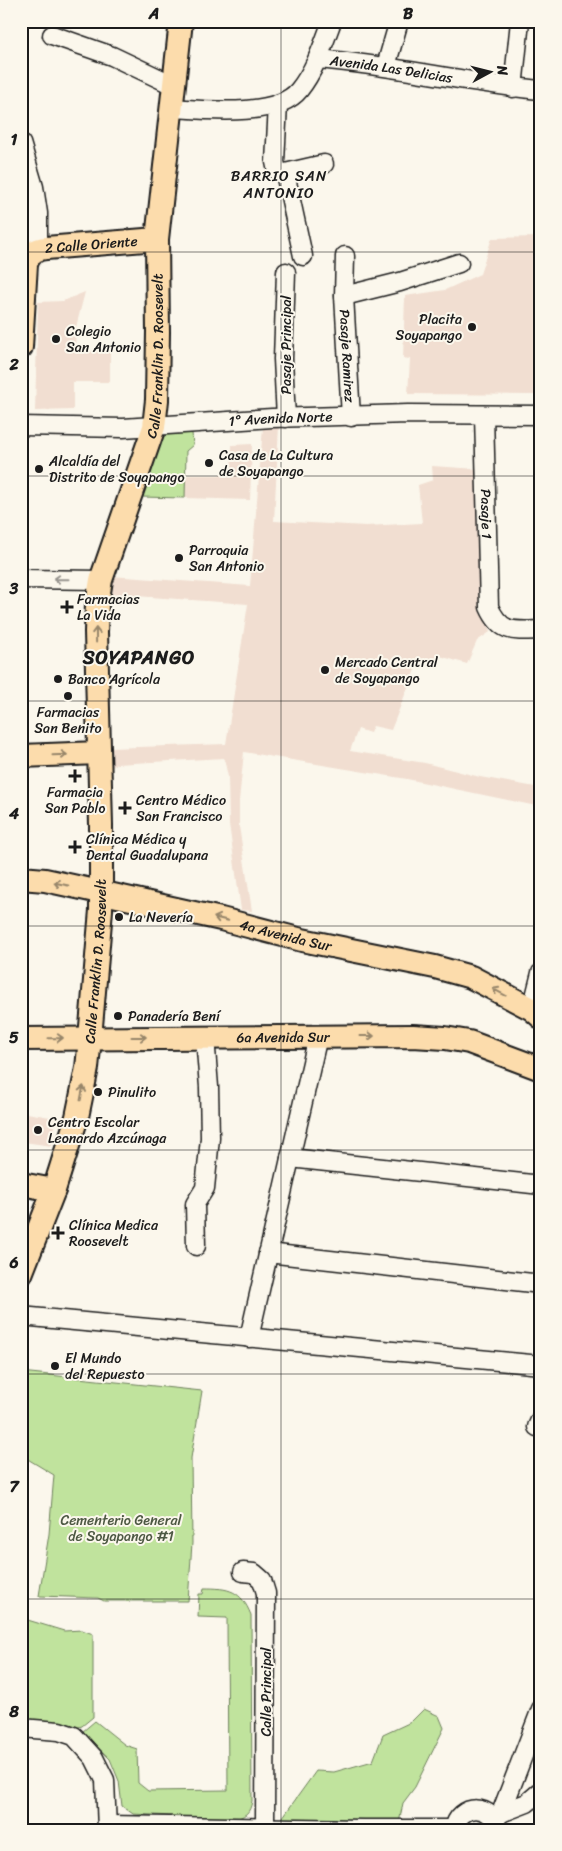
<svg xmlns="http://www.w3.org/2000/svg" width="562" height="1851" viewBox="0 0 562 1851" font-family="Sriracha,sans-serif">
	<rect width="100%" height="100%" fill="#fbf7ec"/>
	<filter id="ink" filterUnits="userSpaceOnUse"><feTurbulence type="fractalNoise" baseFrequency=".02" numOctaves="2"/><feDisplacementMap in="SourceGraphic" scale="10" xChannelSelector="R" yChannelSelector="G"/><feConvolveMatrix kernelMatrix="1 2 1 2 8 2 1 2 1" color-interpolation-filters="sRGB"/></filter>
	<g filter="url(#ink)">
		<g fill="#f1ded1">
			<polygon points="541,237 541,395 408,394 410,359 403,358 405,296 445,290 480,274 492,238"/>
			<polygon points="85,292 76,327 75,351 110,352 110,382 73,382 73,410 35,411 38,302 63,301"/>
			<polygon points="279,426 274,521 366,526 422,523 418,485 433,480 432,466 478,469 484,613 490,632 477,641 467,664 440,656 428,663 421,664 416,667 391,730 373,726 370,733 358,729 350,751 425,763 480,777 541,788 541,807 407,779 244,752 239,801 239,826 252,911 241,910 229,824 228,777 224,758 116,764 110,769 110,748 226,744 248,604 108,594 111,576 250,586 263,427"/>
			<polygon points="252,444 250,500 185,498 185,475 231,475 232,445"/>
			<polygon points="21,1112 56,1118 52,1146 24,1142 21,1150"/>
		</g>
		<g fill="#c0e39d" stroke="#6e805c">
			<polygon points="192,433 193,445 186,451 185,498 140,497 163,437 168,434"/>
			<polygon points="21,1372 202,1391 191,1458 192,1543 188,1601 104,1601 98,1598 39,1596 49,1534 54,1475 21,1455"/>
			<path d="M204,1588C229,1588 241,1590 251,1615L252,1801C250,1813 245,1817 233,1819L133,1814L122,1806L119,1781L110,1759L82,1732L95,1721L125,1745L137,1749L138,1783L148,1791L228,1790L227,1618L198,1617L199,1594H203Z"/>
			<polygon points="21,1618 64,1631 82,1630 93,1634 93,1717 82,1726 72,1729 21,1722"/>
			<polygon points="424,1709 439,1716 444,1728 415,1787 403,1803 399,1823 280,1821 316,1771 334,1772 373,1761 383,1735 411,1722"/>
		</g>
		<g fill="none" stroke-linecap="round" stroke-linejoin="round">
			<defs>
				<g id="minor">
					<polyline points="52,35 112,56 175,86"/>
					<path id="s1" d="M318,59C393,65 466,83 541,90"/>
					<polyline points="386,66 399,21"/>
					<polyline points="513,88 520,21"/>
					<polyline points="278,104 275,162 277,171 285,173 324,164"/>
					<path d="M173,108C204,110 277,118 299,90C315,70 323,45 332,21"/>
					<polyline points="21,143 34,187 38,213 38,249"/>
					<polyline points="285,173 303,256"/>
					<path id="s2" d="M345,256L344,296L351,417"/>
					<polyline points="286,272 283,359 286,418"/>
					<polyline points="344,296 400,282 459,263"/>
					<path id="s3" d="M484,415L489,607C501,634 514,631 541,630"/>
					<path id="s4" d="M21,426L123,428L272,418L408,414L541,415"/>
					<polyline points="21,579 101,580"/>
					<polyline points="532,1009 541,973"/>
					<polyline points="290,1158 541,1185"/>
					<polyline points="196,1246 195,1204 205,1188 210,1138 209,1087 205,1037"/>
					<polyline points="268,1253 541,1284"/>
					<polyline points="21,1316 541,1365"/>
					<polyline points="249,1338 318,1036"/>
					<polyline points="537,1427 541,1418"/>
					<polyline points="243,1572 254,1573 262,1580 266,1593 265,1827"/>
					<polyline points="21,1728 59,1731 74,1736 94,1758 105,1780 107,1830"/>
					<polyline points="501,1813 527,1803 541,1791"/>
					<polyline points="495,1820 501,1813 541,1709"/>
					<polyline points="108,1825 363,1829 454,1829"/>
					<path d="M454,1830C458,1802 495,1803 497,1830"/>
				</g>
				<g id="major">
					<path id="s5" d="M21,347L26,264C30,253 35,249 46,248L157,239"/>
					<polyline points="21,756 99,753"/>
					<path id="s6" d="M21,878L45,880L77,887L221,919L302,940L435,967L471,977L532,1009L541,1017"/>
					<path id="s7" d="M21,1039L413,1036L445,1038L469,1042L541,1069"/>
					<polyline points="21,1184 54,1190"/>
					<path id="s8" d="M21,1274L54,1190L77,1117L87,1068L90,1038L101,910V825L96,632L97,604L101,580L154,427L157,400L158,332L157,239L181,21"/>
				</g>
			</defs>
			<use href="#minor" stroke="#1c1c1c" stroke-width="21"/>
			<use href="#major" stroke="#1c1c1c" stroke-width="26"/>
			<use href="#minor" stroke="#fbf7ec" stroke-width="18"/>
			<use href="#major" stroke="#fcdcac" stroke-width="22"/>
		</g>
		<defs><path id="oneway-shaft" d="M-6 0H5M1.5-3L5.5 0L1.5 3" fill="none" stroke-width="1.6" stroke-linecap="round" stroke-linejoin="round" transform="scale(1.25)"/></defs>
		<use stroke="#97948e" href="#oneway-shaft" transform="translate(61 579) rotate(-179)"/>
		<g stroke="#97866b">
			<use href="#oneway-shaft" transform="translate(96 635) rotate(-91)"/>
			<use href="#oneway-shaft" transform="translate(60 755) rotate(-2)"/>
			<use href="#oneway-shaft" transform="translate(61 884) rotate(-168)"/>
			<use href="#oneway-shaft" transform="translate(221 919) rotate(-166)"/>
			<use href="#oneway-shaft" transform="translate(499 992) rotate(-152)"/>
			<use href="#oneway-shaft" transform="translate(367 1036)"/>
			<use href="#oneway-shaft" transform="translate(139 1037)"/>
			<use href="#oneway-shaft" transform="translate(56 1038) rotate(-1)"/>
			<use href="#oneway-shaft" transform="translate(82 1093) rotate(-79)"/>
		</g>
	</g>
	<path fill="none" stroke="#1c1c1c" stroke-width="1" stroke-opacity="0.55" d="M281,21V1830M21,252H541M21,476H541M21,701H541M21,926H541M21,1150H541M21,1374H541M21,1599H541"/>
	<g fill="#1c1c1c" stroke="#fbf7ec" stroke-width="2">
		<circle cx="472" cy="327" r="5"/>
		<circle cx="56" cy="339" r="5"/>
		<circle cx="209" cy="463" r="5"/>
		<circle cx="39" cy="469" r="5"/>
		<circle cx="179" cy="558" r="5"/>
		<path d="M64.5 599.5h5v5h5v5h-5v5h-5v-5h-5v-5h5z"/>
		<circle cx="325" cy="670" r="5"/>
		<circle cx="58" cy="679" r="5"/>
		<circle cx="68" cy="696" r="5"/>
		<path d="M72.5 768.5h5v5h5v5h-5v5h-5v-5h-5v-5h5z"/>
		<path d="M122.5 800.5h5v5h5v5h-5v5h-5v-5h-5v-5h5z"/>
		<path d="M72.5 839.5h5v5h5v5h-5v5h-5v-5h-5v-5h5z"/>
		<circle cx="119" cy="917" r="5"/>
		<circle cx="118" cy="1016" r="5"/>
		<circle cx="98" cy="1092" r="5"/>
		<circle cx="38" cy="1130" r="5"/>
		<path d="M55.5 1225.5h5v5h5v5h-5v5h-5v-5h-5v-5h5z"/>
		<circle cx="55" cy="1366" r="5"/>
	</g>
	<g text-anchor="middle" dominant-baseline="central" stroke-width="4" stroke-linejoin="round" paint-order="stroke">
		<g font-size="14" fill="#1c1c1c" stroke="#fbf7ec">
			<text stroke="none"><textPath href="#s1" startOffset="74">Avenida Las Delicias</textPath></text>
			<text stroke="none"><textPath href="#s5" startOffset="156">2 Calle Oriente</textPath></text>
			<text transform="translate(286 345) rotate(-90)">Pasaje Principal</text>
			<text stroke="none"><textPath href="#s8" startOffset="939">Calle Franklin D. Roosevelt</textPath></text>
			<text stroke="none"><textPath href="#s2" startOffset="100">Pasaje Ramirez</textPath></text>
			<text stroke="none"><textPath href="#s4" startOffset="260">1° Avenida Norte</textPath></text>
			<text stroke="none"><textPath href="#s3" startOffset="99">Pasaje 1</textPath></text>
			<text stroke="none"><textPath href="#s6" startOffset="271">4a Avenida Sur</textPath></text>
			<text stroke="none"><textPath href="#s8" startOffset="324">Calle Franklin D. Roosevelt</textPath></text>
			<text stroke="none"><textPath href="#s7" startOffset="262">6a Avenida Sur</textPath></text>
			<text transform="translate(266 1692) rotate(-90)">Calle Principal</text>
		</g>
		<g font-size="14" fill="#1c1c1c" stroke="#fbf7ec" text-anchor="start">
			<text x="462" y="319" text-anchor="end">Placita<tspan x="462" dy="16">Soyapango</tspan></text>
			<text x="66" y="331">Colegio<tspan x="66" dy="16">San Antonio</tspan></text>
			<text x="219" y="455">Casa de La Cultura<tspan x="219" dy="16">de Soyapango</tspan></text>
			<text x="49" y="461">Alcaldía del<tspan x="49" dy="16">Distrito de Soyapango</tspan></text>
			<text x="189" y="550">Parroquia<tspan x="189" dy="16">San Antonio</tspan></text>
			<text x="77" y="599">Farmacias<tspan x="77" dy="16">La Vida</tspan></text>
			<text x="335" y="662">Mercado Central<tspan x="335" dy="16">de Soyapango</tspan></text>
			<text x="68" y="679">Banco Agrícola</text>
			<text x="68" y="712" text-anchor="middle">Farmacias<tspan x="68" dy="16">San Benito</tspan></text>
			<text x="75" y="792" text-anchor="middle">Farmacia<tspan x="75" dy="16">San Pablo</tspan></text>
			<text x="136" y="800">Centro Médico<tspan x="136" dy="16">San Francisco</tspan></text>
			<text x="86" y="839">Clínica Médica y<tspan x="86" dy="16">Dental Guadalupana</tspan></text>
			<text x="129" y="917">La Nevería</text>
			<text x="128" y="1016">Panadería Bení</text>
			<text x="108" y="1092">Pinulito</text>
			<text x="48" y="1122">Centro Escolar<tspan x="48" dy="16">Leonardo Azcúnaga</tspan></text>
			<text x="69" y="1225">Clínica Medica<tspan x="69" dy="16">Roosevelt</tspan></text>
			<text x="65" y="1358">El Mundo<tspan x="65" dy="16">del Repuesto</tspan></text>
		</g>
		<g font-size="14" fill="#4d5843" stroke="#fbf7ec">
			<text x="121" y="1520">Cementerio General<tspan x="121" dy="16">de Soyapango #1</tspan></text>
		</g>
		<g font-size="15" letter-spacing="1" fill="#1c1c1c" stroke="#fbf7ec">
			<text x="279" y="176">BARRIO SAN<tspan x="279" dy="17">ANTONIO</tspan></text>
		</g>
		<g font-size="19" font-weight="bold" letter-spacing="1" fill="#1c1c1c" stroke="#fbf7ec">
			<text x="139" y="657">SOYAPANGO</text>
		</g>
	</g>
	<rect width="562" height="1851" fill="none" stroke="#fbf7ec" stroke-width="55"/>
	<g transform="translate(490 72) rotate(83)" stroke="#fbf7ec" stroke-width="4" paint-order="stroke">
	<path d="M0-4L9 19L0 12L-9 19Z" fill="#1c1c1c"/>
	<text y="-8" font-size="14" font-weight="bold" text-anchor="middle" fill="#1c1c1c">N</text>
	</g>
	<rect x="28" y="28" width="506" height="1796" fill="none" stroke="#1c1c1c" stroke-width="2"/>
	<g font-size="16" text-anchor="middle" font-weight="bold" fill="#1c1c1c">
		<text x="154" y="19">A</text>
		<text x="408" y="19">B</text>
		<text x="14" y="145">1</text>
		<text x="14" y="370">2</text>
		<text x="14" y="594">3</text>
		<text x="14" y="819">4</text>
		<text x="14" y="1043">5</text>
		<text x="14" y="1268">6</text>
		<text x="14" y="1492">7</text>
		<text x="14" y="1717">8</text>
	</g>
</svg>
